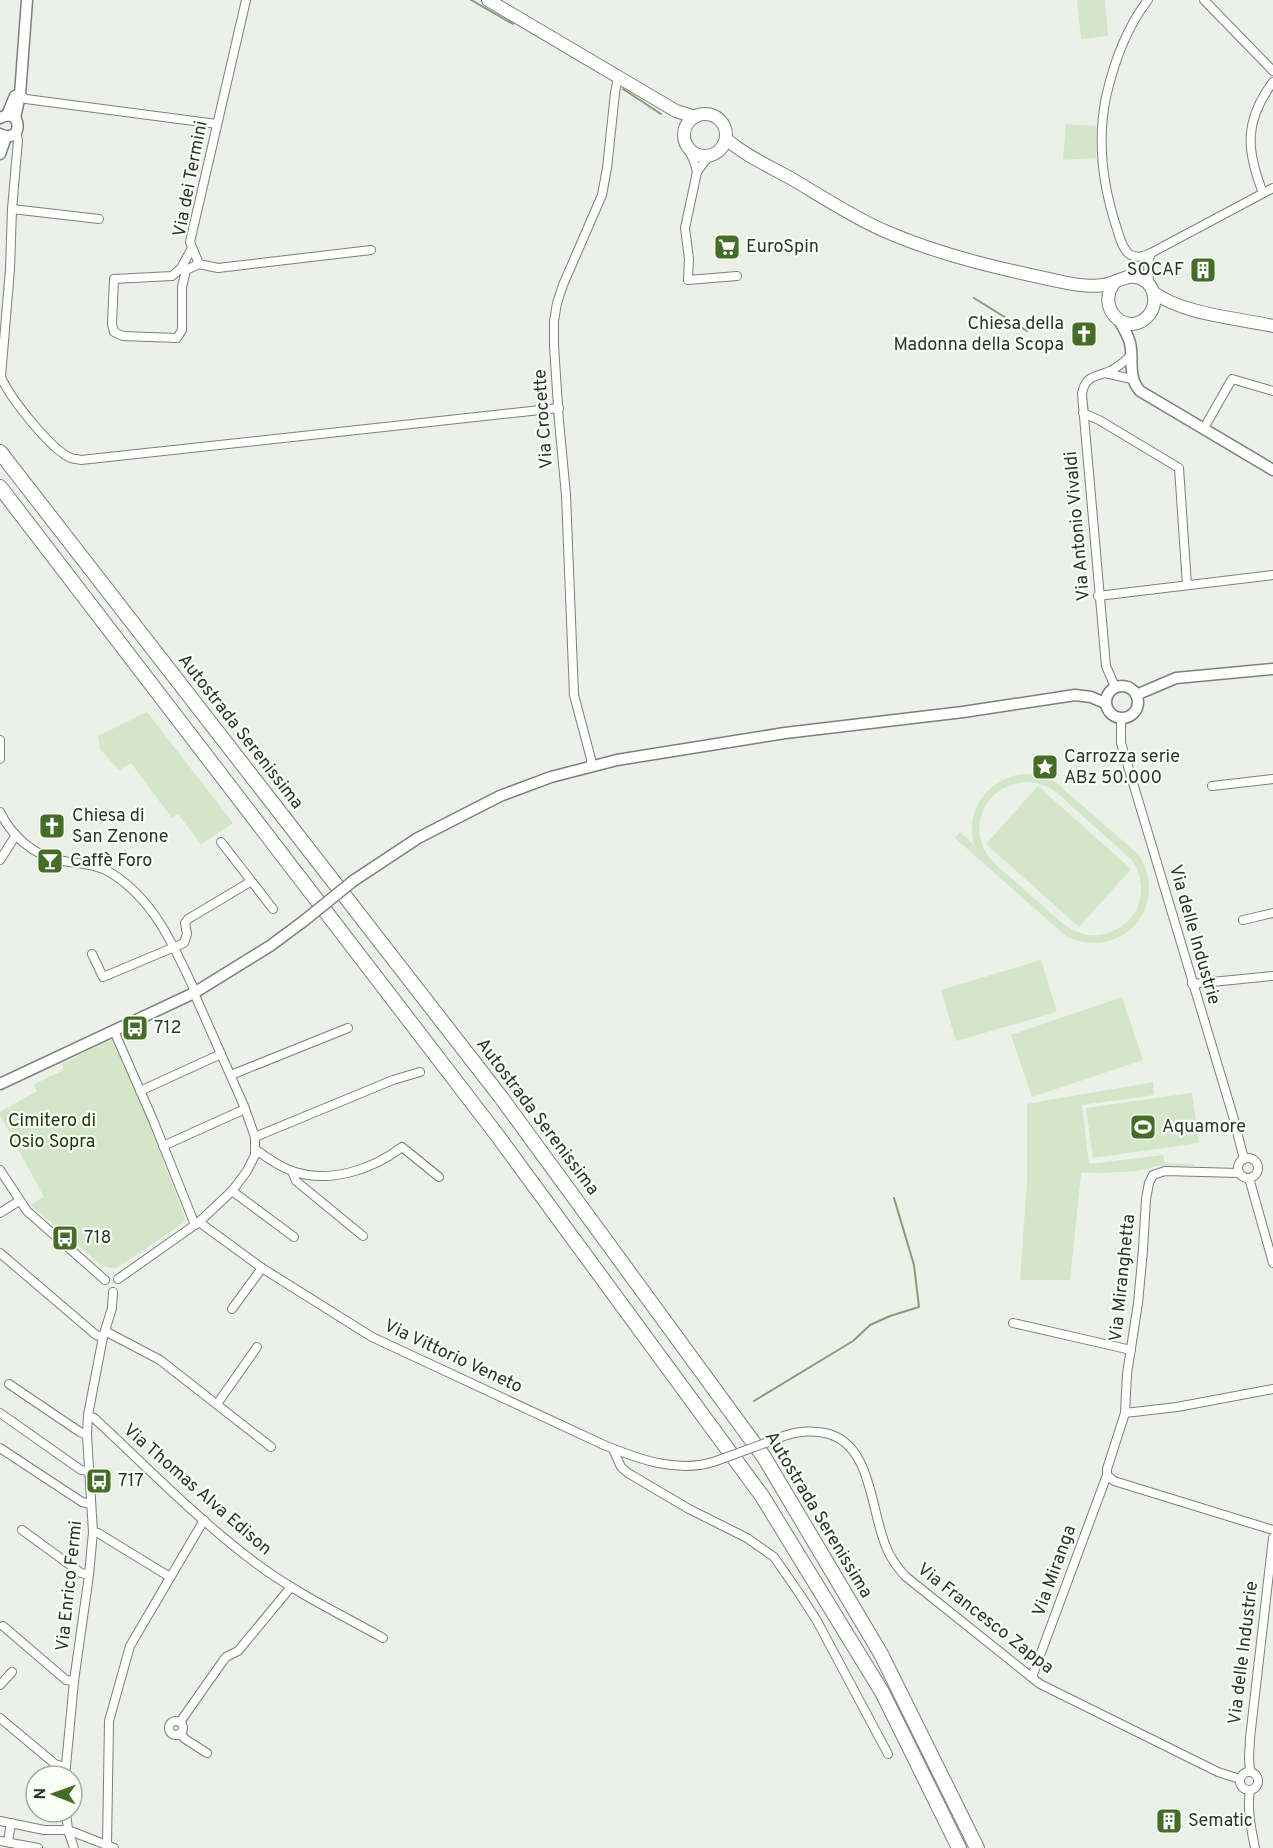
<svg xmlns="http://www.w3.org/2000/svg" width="1273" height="1848" viewBox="0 0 1273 1848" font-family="Overpass,sans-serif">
	<rect width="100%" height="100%" fill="#ebf0e8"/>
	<g fill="#d3e6c7" fill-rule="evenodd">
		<polygon points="1077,0 1105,0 1108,36 1081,39"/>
		<polygon points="1066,124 1096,126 1096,158 1063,160"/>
		<polygon points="147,712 233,823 201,844 178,814 172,818 131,763 119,770 100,749 98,736"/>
		<path d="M1022,774L1039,775L1054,781L1139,855C1170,906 1123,961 1067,937L955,838L960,832L974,845C965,810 987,780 1022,774ZM1030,782L1044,785L1056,792L1132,860C1142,876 1145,895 1135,912C1122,934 1093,942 1071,929C1061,923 1052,914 1043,906C1027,892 1010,877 994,863C963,830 984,782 1030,782Z"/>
		<polygon points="1038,786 1131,869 1079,927 986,844"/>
		<polygon points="1041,960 1057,1012 956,1041 941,990"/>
		<polygon points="1122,997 1143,1060 1032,1097 1011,1035"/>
		<polygon points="114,1038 160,1145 158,1147 186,1221 117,1268 111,1268 101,1265 30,1205 44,1197 0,1115 0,1112 37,1091 34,1084 64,1070 62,1064"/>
		<path d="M1153,1082L1154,1095L1082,1105L1089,1164L1163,1155L1165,1163L1194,1164V1166H1155C1143,1174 1098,1172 1081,1173L1070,1280H1020L1027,1182V1104Z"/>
		<polygon points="1192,1093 1199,1143 1093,1158 1086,1108"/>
	</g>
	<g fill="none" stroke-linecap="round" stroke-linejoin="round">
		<g stroke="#859e76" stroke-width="2">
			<polyline points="471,0 513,24"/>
			<polyline points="623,89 661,114"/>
			<polyline points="974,298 1027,331"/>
			<polyline points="754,1401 853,1341 870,1325 890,1316 919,1307 914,1265 894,1198"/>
		</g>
		<defs>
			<g id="street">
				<polyline points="246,0 190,242 199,264 218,268 371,250"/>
				<path d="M1148,0C1126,28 1114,62 1106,97C1097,141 1103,187 1117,229C1120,238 1122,248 1129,254C1137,259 1144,256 1151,253L1273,188"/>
				<polyline points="1204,0 1273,71"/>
				<polyline points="18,94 26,99 217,124"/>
				<path d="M16,132L18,140L12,209L10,269L1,377C10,398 51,450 71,458C74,459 77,459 81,460L559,408"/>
				<polyline points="685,142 694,161 697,172"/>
				<polyline points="713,154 705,161 697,172 685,228 689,259 688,280 737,276"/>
				<path d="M1263,193C1246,150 1244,121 1273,82"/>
				<polyline points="12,209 99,219"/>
				<polyline points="192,248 181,268 172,276 114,279 112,324 114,332 123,336 177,338 182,330 182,287 186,270 199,264"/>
				<polyline points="1149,285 1148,262 1151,253"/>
				<polyline points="1105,373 1132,379"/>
				<polyline points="1083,413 1099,420 1179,468 1187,585"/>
				<polyline points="1204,428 1232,379 1273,391"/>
				<polyline points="1098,596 1273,575"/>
				<path d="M1115,687L1106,666L1082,394C1085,375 1096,377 1110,371C1118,367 1125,361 1130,356"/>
				<polyline points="1121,719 1121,743 1233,1116 1244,1159"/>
				<polyline points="0,740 0,759"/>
				<polyline points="591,767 591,759 574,695 566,495 559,421 554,346 554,321 557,303 563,285 602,195 607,168 615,93 618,77"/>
				<polyline points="1212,786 1273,779"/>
				<path d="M0,812C11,835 33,855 58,860C77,864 95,863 111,873C153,899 173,944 193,987L194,993L244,1106L255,1137V1155L247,1171L232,1191L199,1222L118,1279"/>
				<polyline points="221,842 273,909"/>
				<polyline points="0,860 16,835"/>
				<polyline points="1243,920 1273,913"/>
				<polyline points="92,954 103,977 184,943 187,934 185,923 188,919 250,882"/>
				<polyline points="1192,984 1273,976"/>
				<polyline points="114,1031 153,1120 195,1225"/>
				<polyline points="231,1075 348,1028"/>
				<polyline points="140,1091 221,1054"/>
				<polyline points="255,1137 393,1080 420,1072"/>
				<polyline points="163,1146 245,1109"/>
				<path d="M255,1149C267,1158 278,1166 292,1171C329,1184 372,1170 402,1147L439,1177"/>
				<circle cx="1248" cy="1168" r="10"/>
				<polyline points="0,1170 27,1211 105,1280"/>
				<polyline points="292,1171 296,1181 363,1236"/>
				<polyline points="1239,1173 1165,1171 1153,1175 1149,1183 1146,1199 1143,1250 1138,1303 1127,1374 1125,1413 1107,1469 1107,1475 1114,1481 1273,1530"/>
				<polyline points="1249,1178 1273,1263"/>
				<polyline points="232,1191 294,1237"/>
				<polyline points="0,1213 19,1201"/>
				<path d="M199,1222L262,1268L372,1337L604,1445C638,1459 679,1474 716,1461"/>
				<polyline points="0,1253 96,1335 103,1337"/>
				<polyline points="232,1309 262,1268"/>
				<polyline points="1013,1323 1131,1350"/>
				<polyline points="105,1331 160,1360 271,1447"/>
				<polyline points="9,1384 80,1432 87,1435"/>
				<polyline points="217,1404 257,1347"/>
				<polyline points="0,1413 81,1470 89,1471"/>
				<polyline points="1125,1413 1177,1407 1273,1389"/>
				<path d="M88,1415L94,1418C147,1467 199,1521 257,1564C296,1593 340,1614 383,1638"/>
				<path d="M771,1441C789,1433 805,1429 825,1433C873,1443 870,1512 887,1549C891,1559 898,1568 905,1576L1040,1684L1218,1772L1240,1779"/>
				<polyline points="0,1448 82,1502 91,1504"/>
				<polyline points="613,1449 621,1467 628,1473 689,1509 747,1538 774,1557 799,1593 817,1621 888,1754"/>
				<polyline points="22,1530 81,1573 89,1575"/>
				<polyline points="93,1532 98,1533 170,1577"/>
				<polyline points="3,1626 66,1680 74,1681"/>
				<polyline points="1032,1677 1107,1475"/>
				<polyline points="0,1685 12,1672"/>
				<polyline points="0,1718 55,1764 65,1767"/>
				<circle cx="176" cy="1728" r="7"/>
				<polyline points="180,1722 223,1661 226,1657 238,1651 291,1587"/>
				<polyline points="180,1733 185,1739 207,1753"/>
				<polyline points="1250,1771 1249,1758 1250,1738 1273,1538"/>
				<circle cx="1249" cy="1781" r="9"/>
				<polyline points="65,1776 74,1681 89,1575 93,1532 87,1435 88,1415 103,1337 112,1308 113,1292"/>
				<path d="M1250,1790C1247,1810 1251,1828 1255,1848"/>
				<polyline points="66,1812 68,1830 74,1848"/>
				<polyline points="0,1821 44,1830 68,1830 114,1848"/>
				<polyline points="0,1841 38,1848"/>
				<polyline points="8,1842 11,1823"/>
				<polyline points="107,1845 109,1721 130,1646 204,1520"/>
			</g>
			<g id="secondary">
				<polyline points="7,115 15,96"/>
				<path d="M0,118C23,105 24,146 0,134"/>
				<polyline points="15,118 20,95 27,0"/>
				<polyline points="0,154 6,137"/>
				<path d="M1119,320C1123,327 1128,335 1130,343C1134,360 1127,376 1140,391L1273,470"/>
				<circle cx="1122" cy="702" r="16"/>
				<polyline points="1136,695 1176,678 1273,669"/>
				<polyline points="353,881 418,838 500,796 551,777 617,760 785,733 963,712 1075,695 1091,697 1105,703"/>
				<polyline points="0,1084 194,993 270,946 305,920"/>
			</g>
			<g id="primary">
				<polyline points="488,0 676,111 695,117"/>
				<circle cx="705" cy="135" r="21"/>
				<path d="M726,139C746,156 769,166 792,179C823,197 854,218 887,232C945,257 1006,270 1067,283C1080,285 1090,287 1103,285C1117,283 1128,272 1142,279C1157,287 1158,307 1146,318C1124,337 1095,306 1115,282"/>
				<path d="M1153,292C1182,314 1237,318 1273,326"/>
			</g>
			<g id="highway">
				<polyline points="0,452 500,1096 764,1457 881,1654 977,1848"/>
				<polyline points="0,487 497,1135 762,1496 882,1692 959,1848"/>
			</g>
		</defs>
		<use href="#street" stroke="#7c8079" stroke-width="10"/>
		<use href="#secondary" stroke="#7c8079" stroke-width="13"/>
		<use href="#primary" stroke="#7c8079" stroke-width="14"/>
		<use href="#highway" stroke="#7c8079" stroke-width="16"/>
		<use href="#street" stroke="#fff" stroke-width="8"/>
		<use href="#secondary" stroke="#fff" stroke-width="10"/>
		<use href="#primary" stroke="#fff" stroke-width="12"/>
		<use href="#highway" stroke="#fff" stroke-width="14"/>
		<defs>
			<polyline id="street-bridge" points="716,1461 771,1441"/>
			<polyline id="secondary-bridge" points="305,920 353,881"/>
		</defs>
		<use href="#street-bridge" stroke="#7c8079" stroke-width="10" stroke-linecap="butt"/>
		<use href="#secondary-bridge" stroke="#7c8079" stroke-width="13" stroke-linecap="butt"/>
		<use href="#street-bridge" stroke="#fff" stroke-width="8"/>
		<use href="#secondary-bridge" stroke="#fff" stroke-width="10"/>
	</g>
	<defs>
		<symbol id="supermarket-square" viewBox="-11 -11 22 22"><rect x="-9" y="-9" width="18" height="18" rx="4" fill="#466d28" stroke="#f9fef6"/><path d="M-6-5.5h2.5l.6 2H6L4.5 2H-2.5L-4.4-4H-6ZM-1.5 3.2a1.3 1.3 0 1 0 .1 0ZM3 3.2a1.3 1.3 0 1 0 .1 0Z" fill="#fff"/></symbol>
		<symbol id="building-square" viewBox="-11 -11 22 22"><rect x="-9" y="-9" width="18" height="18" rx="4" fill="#466d28" stroke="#f9fef6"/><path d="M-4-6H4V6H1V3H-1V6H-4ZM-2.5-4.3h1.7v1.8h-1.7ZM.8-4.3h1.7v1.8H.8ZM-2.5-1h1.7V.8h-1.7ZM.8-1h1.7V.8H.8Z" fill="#fff"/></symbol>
		<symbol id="church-square" viewBox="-11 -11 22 22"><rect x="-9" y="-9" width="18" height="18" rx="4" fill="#466d28" stroke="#f9fef6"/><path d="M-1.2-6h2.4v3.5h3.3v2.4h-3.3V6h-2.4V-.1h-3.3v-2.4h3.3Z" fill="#fff"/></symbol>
		<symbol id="sight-square" viewBox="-11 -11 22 22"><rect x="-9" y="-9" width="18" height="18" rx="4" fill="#466d28" stroke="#f9fef6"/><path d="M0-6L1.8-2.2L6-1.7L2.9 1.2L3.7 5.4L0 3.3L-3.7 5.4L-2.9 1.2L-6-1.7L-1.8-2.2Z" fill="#fff"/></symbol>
		<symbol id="bar-square" viewBox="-11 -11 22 22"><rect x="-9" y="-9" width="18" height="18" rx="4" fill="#466d28" stroke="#f9fef6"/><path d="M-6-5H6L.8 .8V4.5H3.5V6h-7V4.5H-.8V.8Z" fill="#fff"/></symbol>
		<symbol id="bus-square" viewBox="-11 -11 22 22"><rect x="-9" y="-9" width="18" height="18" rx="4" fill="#466d28" stroke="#f9fef6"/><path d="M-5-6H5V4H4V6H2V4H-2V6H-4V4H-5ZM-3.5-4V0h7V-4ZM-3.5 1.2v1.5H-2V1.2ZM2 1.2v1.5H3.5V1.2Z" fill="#fff"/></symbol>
		<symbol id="stadium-square" viewBox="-11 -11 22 22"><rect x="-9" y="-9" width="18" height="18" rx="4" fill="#466d28" stroke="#f9fef6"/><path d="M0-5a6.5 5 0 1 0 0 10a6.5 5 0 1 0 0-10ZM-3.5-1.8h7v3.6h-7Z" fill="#fff"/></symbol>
	</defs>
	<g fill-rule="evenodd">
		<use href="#supermarket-square" x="712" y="232" width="30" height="30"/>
		<use href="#building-square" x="1188" y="255" width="30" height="30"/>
		<use href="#church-square" x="1069" y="319" width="30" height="30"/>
		<use href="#sight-square" x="1030" y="752" width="30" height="30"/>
		<use href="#church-square" x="37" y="811" width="30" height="30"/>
		<use href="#bar-square" x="35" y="846" width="30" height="30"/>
		<use href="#bus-square" x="120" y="1013" width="30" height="30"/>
		<use href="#stadium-square" x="1128" y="1112" width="30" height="30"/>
		<use href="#bus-square" x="50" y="1223" width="30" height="30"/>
		<use href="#bus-square" x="84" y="1466" width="30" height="30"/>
		<use href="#building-square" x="1154" y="1806" width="30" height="30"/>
	</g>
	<g text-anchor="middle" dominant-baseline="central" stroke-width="4.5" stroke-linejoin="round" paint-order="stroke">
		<g font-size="18" fill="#30322f" stroke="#f9fef6">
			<text transform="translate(191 179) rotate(-79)">Via dei Termini</text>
			<text transform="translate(544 419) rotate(-94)">Via Crocette</text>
			<text transform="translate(1078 526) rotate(-95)">Via Antonio Vivaldi</text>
			<text transform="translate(240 732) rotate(52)">Autostrada Serenissima</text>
			<text transform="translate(1194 935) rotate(74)">Via delle Industrie</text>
			<text transform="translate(537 1117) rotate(53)">Autostrada Serenissima</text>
			<text transform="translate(1123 1278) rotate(-84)">Via Miranghetta</text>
			<text transform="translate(453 1357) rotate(25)">Via Vittorio Veneto</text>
			<text transform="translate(197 1490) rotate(41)">Via Thomas Alva Edison</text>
			<text transform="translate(818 1515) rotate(59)">Autostrada Serenissima</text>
			<text transform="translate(1055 1571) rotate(-70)">Via Miranga</text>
			<text transform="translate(70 1586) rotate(-84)">Via Enrico Fermi</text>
			<text transform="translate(985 1619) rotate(38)">Via Francesco Zappa</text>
			<text transform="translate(1244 1653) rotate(-83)">Via delle Industrie</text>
		</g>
		<g font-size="18" fill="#30322f" stroke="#f9fef6" text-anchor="start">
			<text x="746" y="247">EuroSpin</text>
			<text x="1184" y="270" text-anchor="end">SOCAF</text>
			<text x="1064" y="324" text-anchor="end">Chiesa della<tspan x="1064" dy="21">Madonna della Scopa</tspan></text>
			<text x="1064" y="757">Carrozza serie<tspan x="1064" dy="21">ABz 50.000</tspan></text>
			<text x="72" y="816">Chiesa di<tspan x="72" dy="21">San Zenone</tspan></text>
			<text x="70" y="861">Caffè Foro</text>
			<text x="154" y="1028">712</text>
			<text x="1162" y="1127">Aquamore</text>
			<text x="84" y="1238">718</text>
			<text x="118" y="1481">717</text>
			<text x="1188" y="1821">Sematic</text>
		</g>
		<g font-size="18" fill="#1e360a" stroke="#f9fef6">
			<text x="52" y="1121">Cimitero di<tspan x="52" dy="21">Osio Sopra</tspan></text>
		</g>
	</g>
	<g transform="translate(54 1794) rotate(271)"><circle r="28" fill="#f9fef6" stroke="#a9aca6" stroke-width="1.5"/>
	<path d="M0-4.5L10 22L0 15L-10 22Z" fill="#466d28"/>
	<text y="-9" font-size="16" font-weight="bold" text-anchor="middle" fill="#30322f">N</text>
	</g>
</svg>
